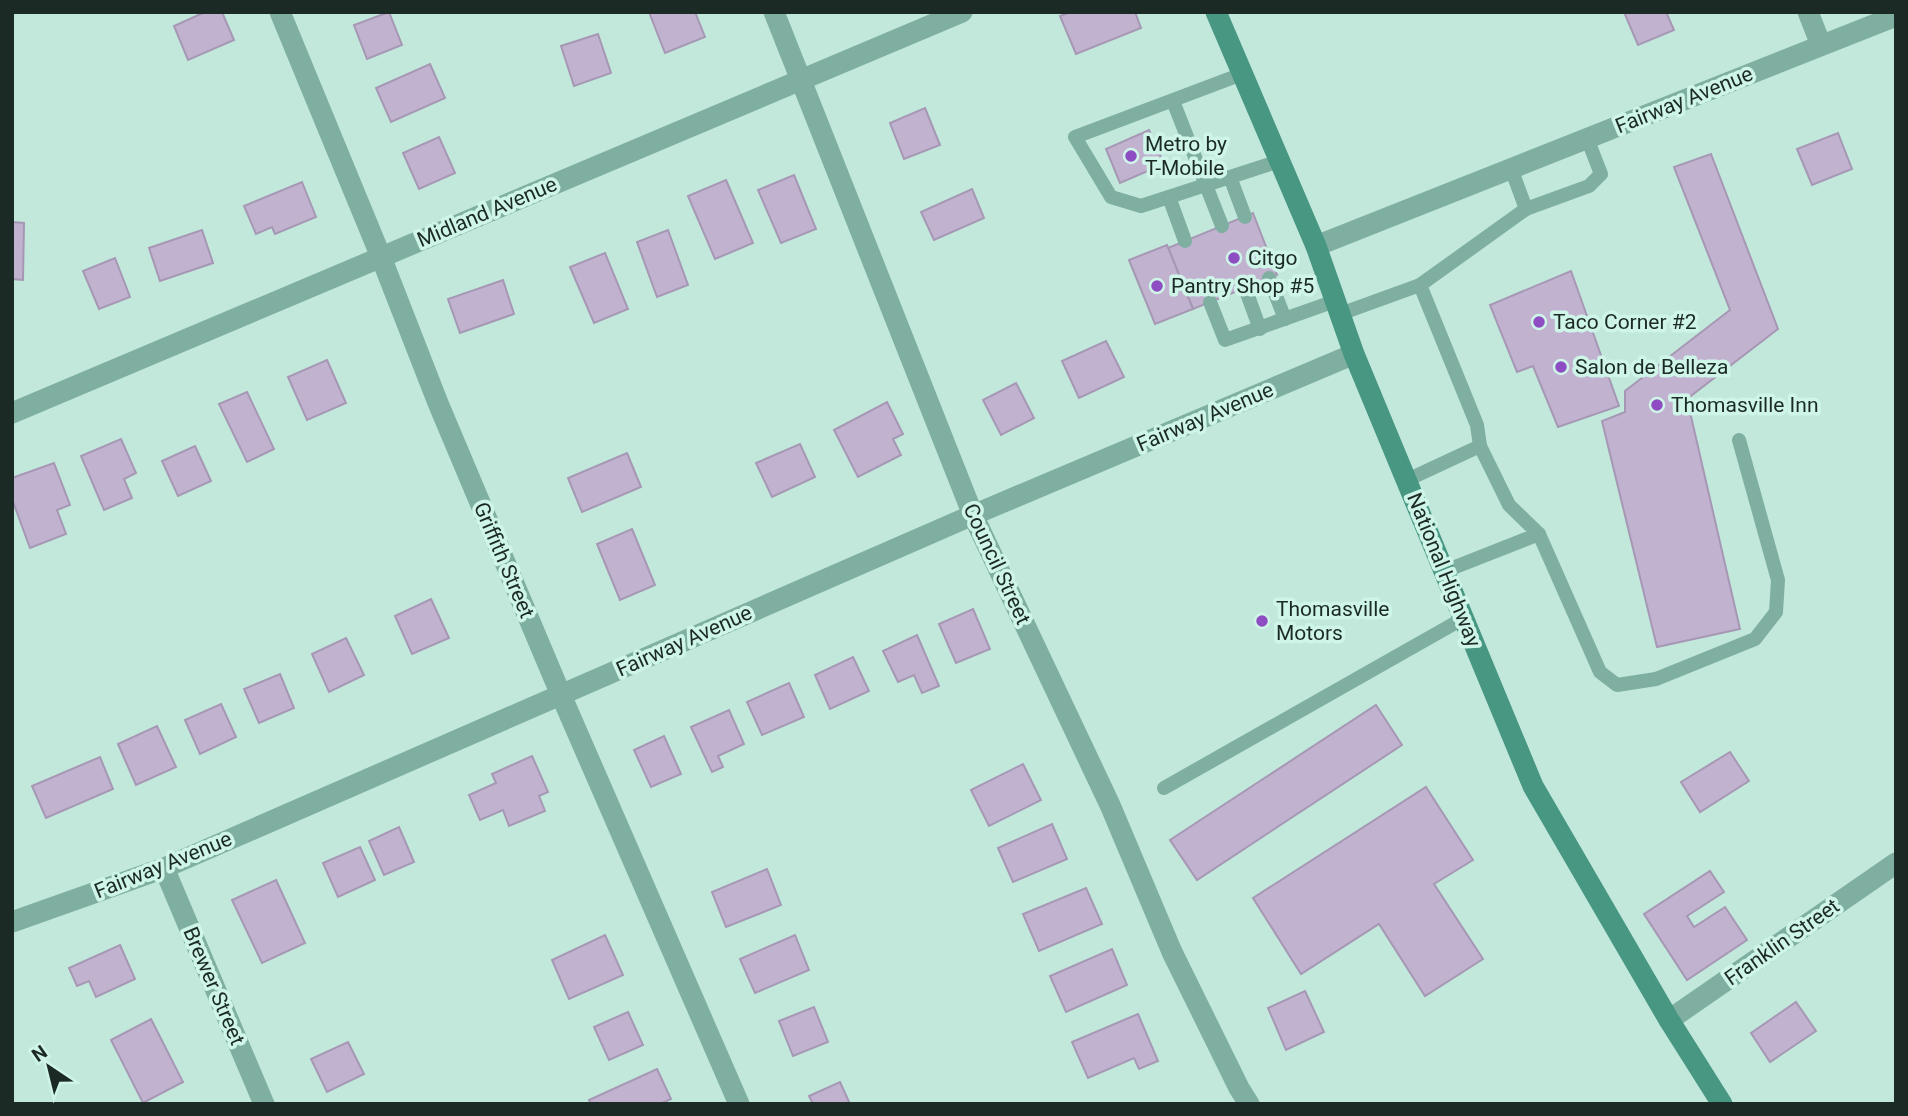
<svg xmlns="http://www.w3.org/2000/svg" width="1908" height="1116" viewBox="0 0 1908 1116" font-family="Roboto,sans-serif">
	<rect width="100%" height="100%" fill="#c2e8dc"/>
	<g fill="#c1b3d0" stroke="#a698b4" stroke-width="2">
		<polygon points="205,12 222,12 234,40 188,60 174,26"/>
		<polygon points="389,12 402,45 367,59 354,25"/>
		<polygon points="649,12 695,12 705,37 665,53"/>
		<polygon points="1071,12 1135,12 1141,28 1076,54 1060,16"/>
		<polygon points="1624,12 1666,12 1674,30 1638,45"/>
		<polygon points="598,34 611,73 574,86 561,46"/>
		<polygon points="430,64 445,98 391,122 376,88"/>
		<polygon points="925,108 940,145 904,159 890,123"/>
		<polygon points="1149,130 1164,164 1120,183 1106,149"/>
		<polygon points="1838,133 1852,169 1812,185 1797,149"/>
		<polygon points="439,137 455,173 419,189 403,153"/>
		<polygon points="1711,154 1778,329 1687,399 1740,629 1657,647 1602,421 1625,412 1625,391 1730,310 1674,167"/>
		<polygon points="794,175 816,229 781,243 758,190"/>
		<polygon points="726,180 753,243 715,259 688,196"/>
		<polygon points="302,182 316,217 275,234 272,227 256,234 244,206"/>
		<polygon points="972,189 984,218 934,240 921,212"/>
		<polygon points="1253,213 1277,275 1193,309 1168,248"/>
		<polygon points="12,222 24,223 23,280 12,279"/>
		<polygon points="202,230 213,263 160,281 149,248"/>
		<polygon points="668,230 688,285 657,297 637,242"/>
		<polygon points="1167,245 1193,309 1155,324 1129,260"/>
		<polygon points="605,253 628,309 594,323 570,267"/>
		<polygon points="115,258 130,297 99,309 83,271"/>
		<polygon points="1571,271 1619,406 1558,427 1533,366 1517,372 1490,305"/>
		<polygon points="503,280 514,314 460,333 448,299"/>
		<polygon points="1106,341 1124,377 1079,398 1062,361"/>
		<polygon points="327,360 346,403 307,420 288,377"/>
		<polygon points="1016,383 1034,418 1001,435 983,400"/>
		<polygon points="247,392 274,449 247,462 219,404"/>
		<polygon points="887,402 903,434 893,439 901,455 858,477 834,430"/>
		<polygon points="121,439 136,473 124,479 132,498 104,510 81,456"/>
		<polygon points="800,444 815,477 772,497 756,463"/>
		<polygon points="195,446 211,481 178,496 162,461"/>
		<polygon points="627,453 641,487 582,512 568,478"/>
		<polygon points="54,463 70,505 57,510 66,534 30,548 12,499 12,478"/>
		<polygon points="632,529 655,585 620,600 597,544"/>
		<polygon points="431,599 449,638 412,654 395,616"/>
		<polygon points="973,609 990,649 956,663 939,624"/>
		<polygon points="917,635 939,686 922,693 914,675 898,682 883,651"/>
		<polygon points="346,638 364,675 329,692 312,654"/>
		<polygon points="853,657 869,691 830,709 815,675"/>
		<polygon points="280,674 294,708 259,723 244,689"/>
		<polygon points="789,683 804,717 762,735 747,702"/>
		<polygon points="221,704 236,737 200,754 185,720"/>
		<polygon points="1376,705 1402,745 1197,880 1170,840"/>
		<polygon points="729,710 744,744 718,756 723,767 712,772 691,727"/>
		<polygon points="157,726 176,767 136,785 118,744"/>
		<polygon points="664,736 681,774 651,787 634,750"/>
		<polygon points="1730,752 1749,781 1700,812 1681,782"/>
		<polygon points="532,756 548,792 539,796 545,811 509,826 503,810 480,820 469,795 496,783 492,774"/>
		<polygon points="100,757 113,789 46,818 32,786"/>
		<polygon points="1023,764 1041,800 989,826 971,790"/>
		<polygon points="1426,787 1473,860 1434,884 1483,959 1425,996 1379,924 1301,974 1253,898"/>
		<polygon points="1052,824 1067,859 1013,882 998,848"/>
		<polygon points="399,827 414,862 384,875 369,841"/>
		<polygon points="360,847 375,880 338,897 323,863"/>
		<polygon points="767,869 781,905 726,927 712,892"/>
		<polygon points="1710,871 1724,892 1687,916 1694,927 1725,907 1747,940 1687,980 1644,914"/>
		<polygon points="276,880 305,943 262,963 232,900"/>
		<polygon points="1086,888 1102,924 1039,951 1023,914"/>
		<polygon points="605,935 623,975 569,999 552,960"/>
		<polygon points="795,935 809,970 755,993 740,959"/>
		<polygon points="120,945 135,979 96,997 89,981 77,986 69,968"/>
		<polygon points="1112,949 1127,985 1066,1012 1050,976"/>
		<polygon points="1305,991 1324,1032 1286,1050 1268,1008"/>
		<polygon points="1796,1002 1816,1031 1770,1062 1751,1033"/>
		<polygon points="814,1007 828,1042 793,1056 779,1021"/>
		<polygon points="628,1012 643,1045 609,1060 594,1027"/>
		<polygon points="1138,1014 1158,1061 1139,1069 1134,1058 1088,1078 1072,1042"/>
		<polygon points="151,1019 183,1082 143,1103 111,1040"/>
		<polygon points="348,1042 364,1074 327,1092 311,1059"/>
		<polygon points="657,1069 671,1099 660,1104 591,1104 589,1100"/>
		<polygon points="840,1082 850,1104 813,1104 809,1096"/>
	</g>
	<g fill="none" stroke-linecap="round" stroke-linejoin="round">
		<g stroke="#7fafa1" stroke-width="14">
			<polyline points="1242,74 1075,137 1111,197 1141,206 1279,161"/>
			<polyline points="1173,101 1222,226"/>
			<polyline points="1511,168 1526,209 1589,186 1601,174 1587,138"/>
			<polyline points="1230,177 1245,217"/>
			<polyline points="1169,197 1185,241"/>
			<polyline points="1269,278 1285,319"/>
			<polyline points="1245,288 1260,329"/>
			<polyline points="1210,302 1225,340 1335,301"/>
			<polyline points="1340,314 1420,285 1526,209"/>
			<polyline points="1480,446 1509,505 1539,534 1600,672 1617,685 1656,679 1755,639 1776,612 1778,580 1739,440"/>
			<polyline points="1407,480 1480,446 1477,425 1420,285"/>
			<polyline points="1445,571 1539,534"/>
			<polyline points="1164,788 1464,618"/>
		</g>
		<g stroke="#7fafa1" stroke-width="21">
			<polyline points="280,12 381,257 438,403 561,695 739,1104"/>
			<polyline points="774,12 973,515 1110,805 1172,952 1239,1088 1249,1104"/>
			<polyline points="1808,12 1821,45"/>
			<polyline points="1316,246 1896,16"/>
			<polyline points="12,413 962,12"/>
			<polyline points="164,868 264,1104"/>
			<polyline points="12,922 164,868 973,515 1354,354"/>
			<polyline points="1669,1020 1896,863"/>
		</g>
		<polyline stroke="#489783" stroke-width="21" points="1216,12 1316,246 1354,354 1533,786 1669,1020 1722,1104"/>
	</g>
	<g fill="#8e4dc2" stroke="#cff5e9" stroke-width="2.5">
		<circle cx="1131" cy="156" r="7"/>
		<circle cx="1234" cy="258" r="7"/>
		<circle cx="1157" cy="286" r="7"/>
		<circle cx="1539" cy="322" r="7"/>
		<circle cx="1561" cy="367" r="7"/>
		<circle cx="1657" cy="405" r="7"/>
		<circle cx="1262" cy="621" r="7"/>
	</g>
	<g text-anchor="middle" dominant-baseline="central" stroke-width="7" stroke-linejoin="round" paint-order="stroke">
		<g font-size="21" fill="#1b2a25" stroke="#cff5e9">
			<text transform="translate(1684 100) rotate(-22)">Fairway Avenue</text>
			<text transform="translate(487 212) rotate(-23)">Midland Avenue</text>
			<text transform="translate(1205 417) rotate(-23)">Fairway Avenue</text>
			<text transform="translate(504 560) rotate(67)">Griffith Street</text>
			<text transform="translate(997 564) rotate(65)">Council Street</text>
			<text transform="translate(1444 570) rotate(68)">National Highway</text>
			<text transform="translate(684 641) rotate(-24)">Fairway Avenue</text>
			<text transform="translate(163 865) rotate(-22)">Fairway Avenue</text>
			<text transform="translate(1782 942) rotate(-35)">Franklin Street</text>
			<text transform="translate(214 986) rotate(67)">Brewer Street</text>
		</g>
		<g font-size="21" fill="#1b2a25" stroke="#cff5e9" text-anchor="start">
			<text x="1145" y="144">Metro by<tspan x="1145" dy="24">T-Mobile</tspan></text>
			<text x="1248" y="258">Citgo</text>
			<text x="1171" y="286">Pantry Shop #5</text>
			<text x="1553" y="322">Taco Corner #2</text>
			<text x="1575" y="367">Salon de Belleza</text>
			<text x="1671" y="405">Thomasville Inn</text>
			<text x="1276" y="609">Thomasville<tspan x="1276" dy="24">Motors</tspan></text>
		</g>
	</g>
	<rect width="1908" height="1116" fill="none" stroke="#1b2a25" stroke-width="28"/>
	<g transform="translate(49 1067) rotate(325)" stroke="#cff5e9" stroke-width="5" paint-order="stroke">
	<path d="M0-5L12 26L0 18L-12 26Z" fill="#1b2a25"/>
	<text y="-10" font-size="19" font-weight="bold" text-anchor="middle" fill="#1b2a25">N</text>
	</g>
</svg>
